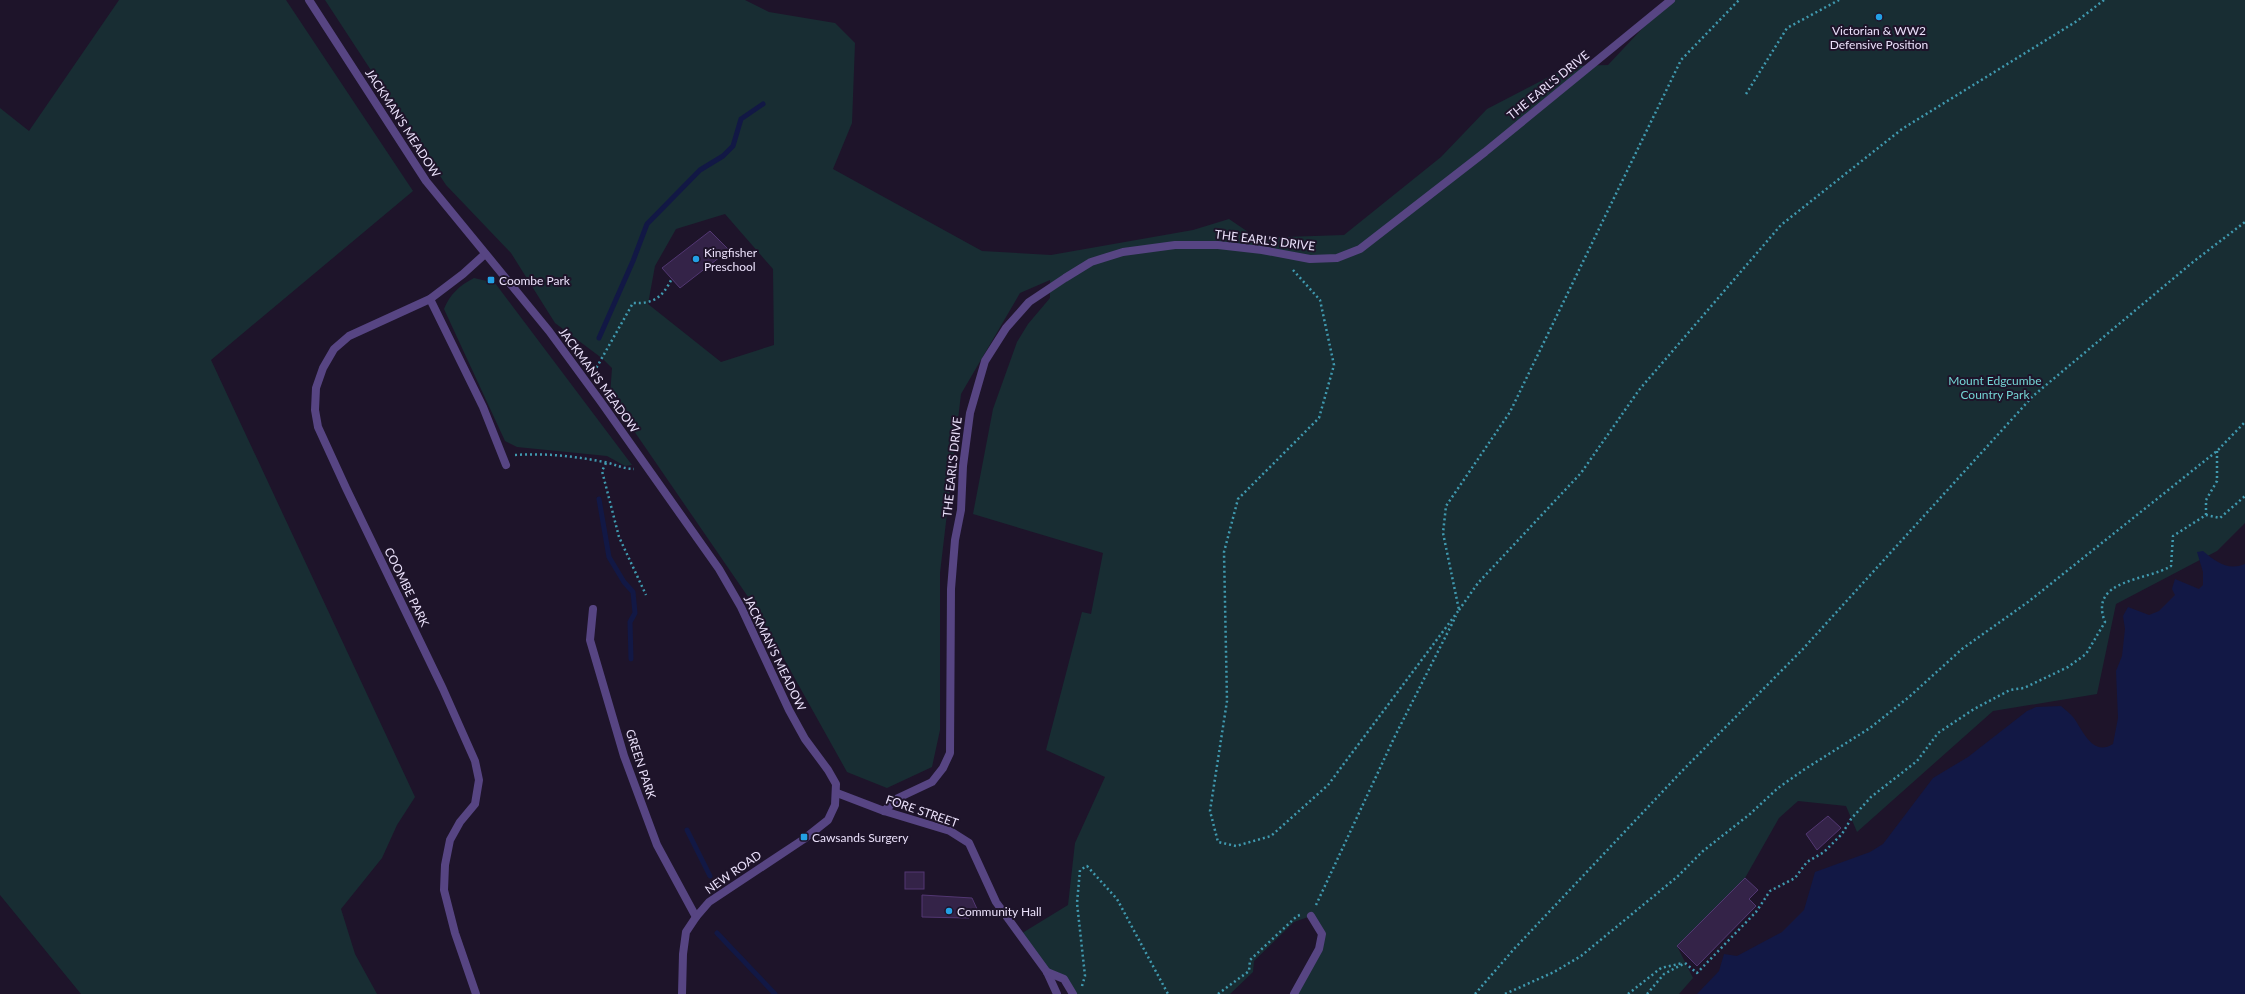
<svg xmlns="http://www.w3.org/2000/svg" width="2245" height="994" viewBox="0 0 2245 994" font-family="Lato,sans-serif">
	<rect width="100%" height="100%" fill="#1e142a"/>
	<g fill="#182d33" fill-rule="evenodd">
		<polygon points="119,0 286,0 413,191 211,360 415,797 397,825 382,858 341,909 355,954 377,994 81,994 0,895 0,108 29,131"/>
		<path d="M325,0H745L769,12L835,23L855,43L852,123L833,169L982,251L1051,255L1193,230L1229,219L1257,238L1344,235L1441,157L1487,109L1570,66L1608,65L1669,0H2245V523L2217,551L2116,604L2097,694L1993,711L1857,832L1846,806L1798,801L1779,818L1745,878L1677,946L1693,978L1679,994H1294L1322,934L1311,916L1294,922L1254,961L1253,972L1230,994H1073L1064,979L1047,972L1019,935L1068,905L1075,843L1105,777L1046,750L1082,612L1091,614L1103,553L973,514L993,409L1017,342L1028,324L1050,298V280L1020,293L961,394L940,573V730L932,767L887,788L847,772L755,607L610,396L612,368L603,359L555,323L511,253L446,185ZM725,214L773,269L774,345L721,362L648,304L655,266L676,229Z"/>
		<path d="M474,278L495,283L632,465L625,466L607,456L517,447L505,441L444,309C450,294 459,286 474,278Z"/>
	</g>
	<path fill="#121845" d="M2203,551C2216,562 2228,571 2245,564V994H1697L1719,971L1724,954L1737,956L1782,932L1804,910L1815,872L1870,852L1883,844L1933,778L1968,757L2027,711L2036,707L2061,706C2065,710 2070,713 2073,717C2083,730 2092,757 2113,744L2118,718L2116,671L2122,656L2125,629L2123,616L2128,607L2149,615L2159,611L2175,595L2172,589L2175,579L2199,589L2203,585V572L2197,552Z"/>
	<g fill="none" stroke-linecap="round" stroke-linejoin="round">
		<g stroke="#121845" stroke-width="5">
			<polyline points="599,338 633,261 647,224 700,170 723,156 733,146 741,119 763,104"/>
			<polyline points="599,499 609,557 624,582 633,592 635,613 630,622 631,659"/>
			<polyline points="687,830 710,876"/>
			<polyline points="717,933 775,994"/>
		</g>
	</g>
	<g fill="#342348" stroke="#523772">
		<polygon points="710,231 729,250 680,288 662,268"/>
		<polygon points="1828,816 1841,828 1817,850 1806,834"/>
		<rect x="905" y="872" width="19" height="17"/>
		<polygon points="1745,878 1758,890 1749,899 1756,906 1697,966 1677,946"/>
		<polygon points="922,895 972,898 977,909 969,918 922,917"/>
	</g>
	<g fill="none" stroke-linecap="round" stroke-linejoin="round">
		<g stroke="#409ab0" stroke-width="2.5" stroke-dasharray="2 3" stroke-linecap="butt">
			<polyline points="1746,94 1787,28 1839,0"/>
			<polyline points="1293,270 1320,300 1334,365 1319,418 1238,499 1224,552 1227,701 1210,811 1218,842 1236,846 1271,836 1328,785 1459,610 1443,533 1446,506 1510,412 1681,60 1739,0"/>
			<path d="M594,372L633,303C654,304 663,297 672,278"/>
			<path d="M515,455C545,453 574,456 604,462C615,464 623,469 634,469"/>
			<polyline points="606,463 602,471 619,537 646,595"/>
			<polyline points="2206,515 2206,500 2217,481 2217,451"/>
			<polyline points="1459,610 1478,583 1581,473 1639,390 1781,225 1902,129 2077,21 2104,0"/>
			<polyline points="1316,905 1395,736 1456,616"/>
			<polyline points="1082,986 1085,976 1077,903 1080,870 1087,866 1117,899 1168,994"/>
			<polyline points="1218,994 1249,971 1250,960 1297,916 1300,915"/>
			<polyline points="1475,994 1514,949 1682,771 1802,650 2033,396 2193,262 2245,222"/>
			<polyline points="1505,994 1554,972 1581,956 1677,877 1703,851 1750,814 1778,788 1805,769 1870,728 1909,697 1962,649 2028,602 2217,451 2245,422"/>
			<polyline points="1628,994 1661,968 1683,963"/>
			<path d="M1647,994L1664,974L1685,963L1697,973L1756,912L1770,891L1795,878L1807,862L1824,852L1842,834L1851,819L1871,797L1917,761L1938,733L1974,709L2010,690L2024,688L2068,667L2086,654L2105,622C2088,579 2147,581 2171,566L2173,536L2206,515L2220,518L2245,496"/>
		</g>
		<g stroke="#574583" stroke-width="8">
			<polyline points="430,299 483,407 506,465"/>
			<polyline points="593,609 590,640 624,756 657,845 696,917"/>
			<polyline points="837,793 884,811 950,831 969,843 996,902 1047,972 1057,994"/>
			<polyline points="884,811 898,798 932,782 943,768 950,753 951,589 955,540 961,510 963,466 970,413 985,361 1006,328 1029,302 1065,278 1091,262 1123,252 1175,245 1218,245 1262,250 1310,259 1337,258 1360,249 1485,152 1671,0"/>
			<polyline points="1047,972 1064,979 1073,994"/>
			<polyline points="476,994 455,933 444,890 445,865 450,840 460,822 475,804 479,780 475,761 443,689 346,488 318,427 315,410 316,388 323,368 334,349 349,336 430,299 463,274 485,254"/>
			<polyline points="1294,994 1319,949 1322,934 1311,916"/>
		</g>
		<polyline stroke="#574583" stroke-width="8" points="309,0 426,181 549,331 601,402 719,569 741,607 789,710 805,739 828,770 836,784 835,805 828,820 804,839 709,902 696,917 686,932 683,954 682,994"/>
	</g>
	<g fill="#23a0e5" stroke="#1e142a" stroke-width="1.5">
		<circle cx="1879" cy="17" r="4"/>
		<circle cx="696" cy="259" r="4"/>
		<rect x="487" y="276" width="8" height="8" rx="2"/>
		<rect x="800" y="833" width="8" height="8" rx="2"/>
		<circle cx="949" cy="911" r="4"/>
	</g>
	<g text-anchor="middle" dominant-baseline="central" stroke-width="4" stroke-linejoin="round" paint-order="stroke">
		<g font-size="12" fill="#ebe1fb" stroke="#1e142a" text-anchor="start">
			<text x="1879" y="30" text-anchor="middle">Victorian &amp; WW2<tspan x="1879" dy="14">Defensive Position</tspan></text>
			<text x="704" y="252">Kingfisher<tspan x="704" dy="14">Preschool</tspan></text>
			<text x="499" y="280">Coombe Park</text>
			<text x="812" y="837">Cawsands Surgery</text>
			<text x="957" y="911">Community Hall</text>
		</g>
		<g font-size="12" fill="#ebe1fb" stroke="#1e142a">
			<text transform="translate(1548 85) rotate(-39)">THE EARL'S DRIVE</text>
			<text transform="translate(403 123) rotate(57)">JACKMAN'S MEADOW</text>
			<text transform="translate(1265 240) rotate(7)">THE EARL'S DRIVE</text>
			<text transform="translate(599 380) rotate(54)">JACKMAN'S MEADOW</text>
			<text transform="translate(952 467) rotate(-84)">THE EARL'S DRIVE</text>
			<text transform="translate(407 587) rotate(64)">COOMBE PARK</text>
			<text transform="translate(775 653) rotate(64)">JACKMAN'S MEADOW</text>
			<text transform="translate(641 764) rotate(72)">GREEN PARK</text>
			<text transform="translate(922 811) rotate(19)">FORE STREET</text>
			<text transform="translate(733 872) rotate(-35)">NEW ROAD</text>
		</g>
		<g font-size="12" fill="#74d4d4" stroke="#1e142a">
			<text x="1995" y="380">Mount Edgcumbe<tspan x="1995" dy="14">Country Park</tspan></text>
		</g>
	</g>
</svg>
